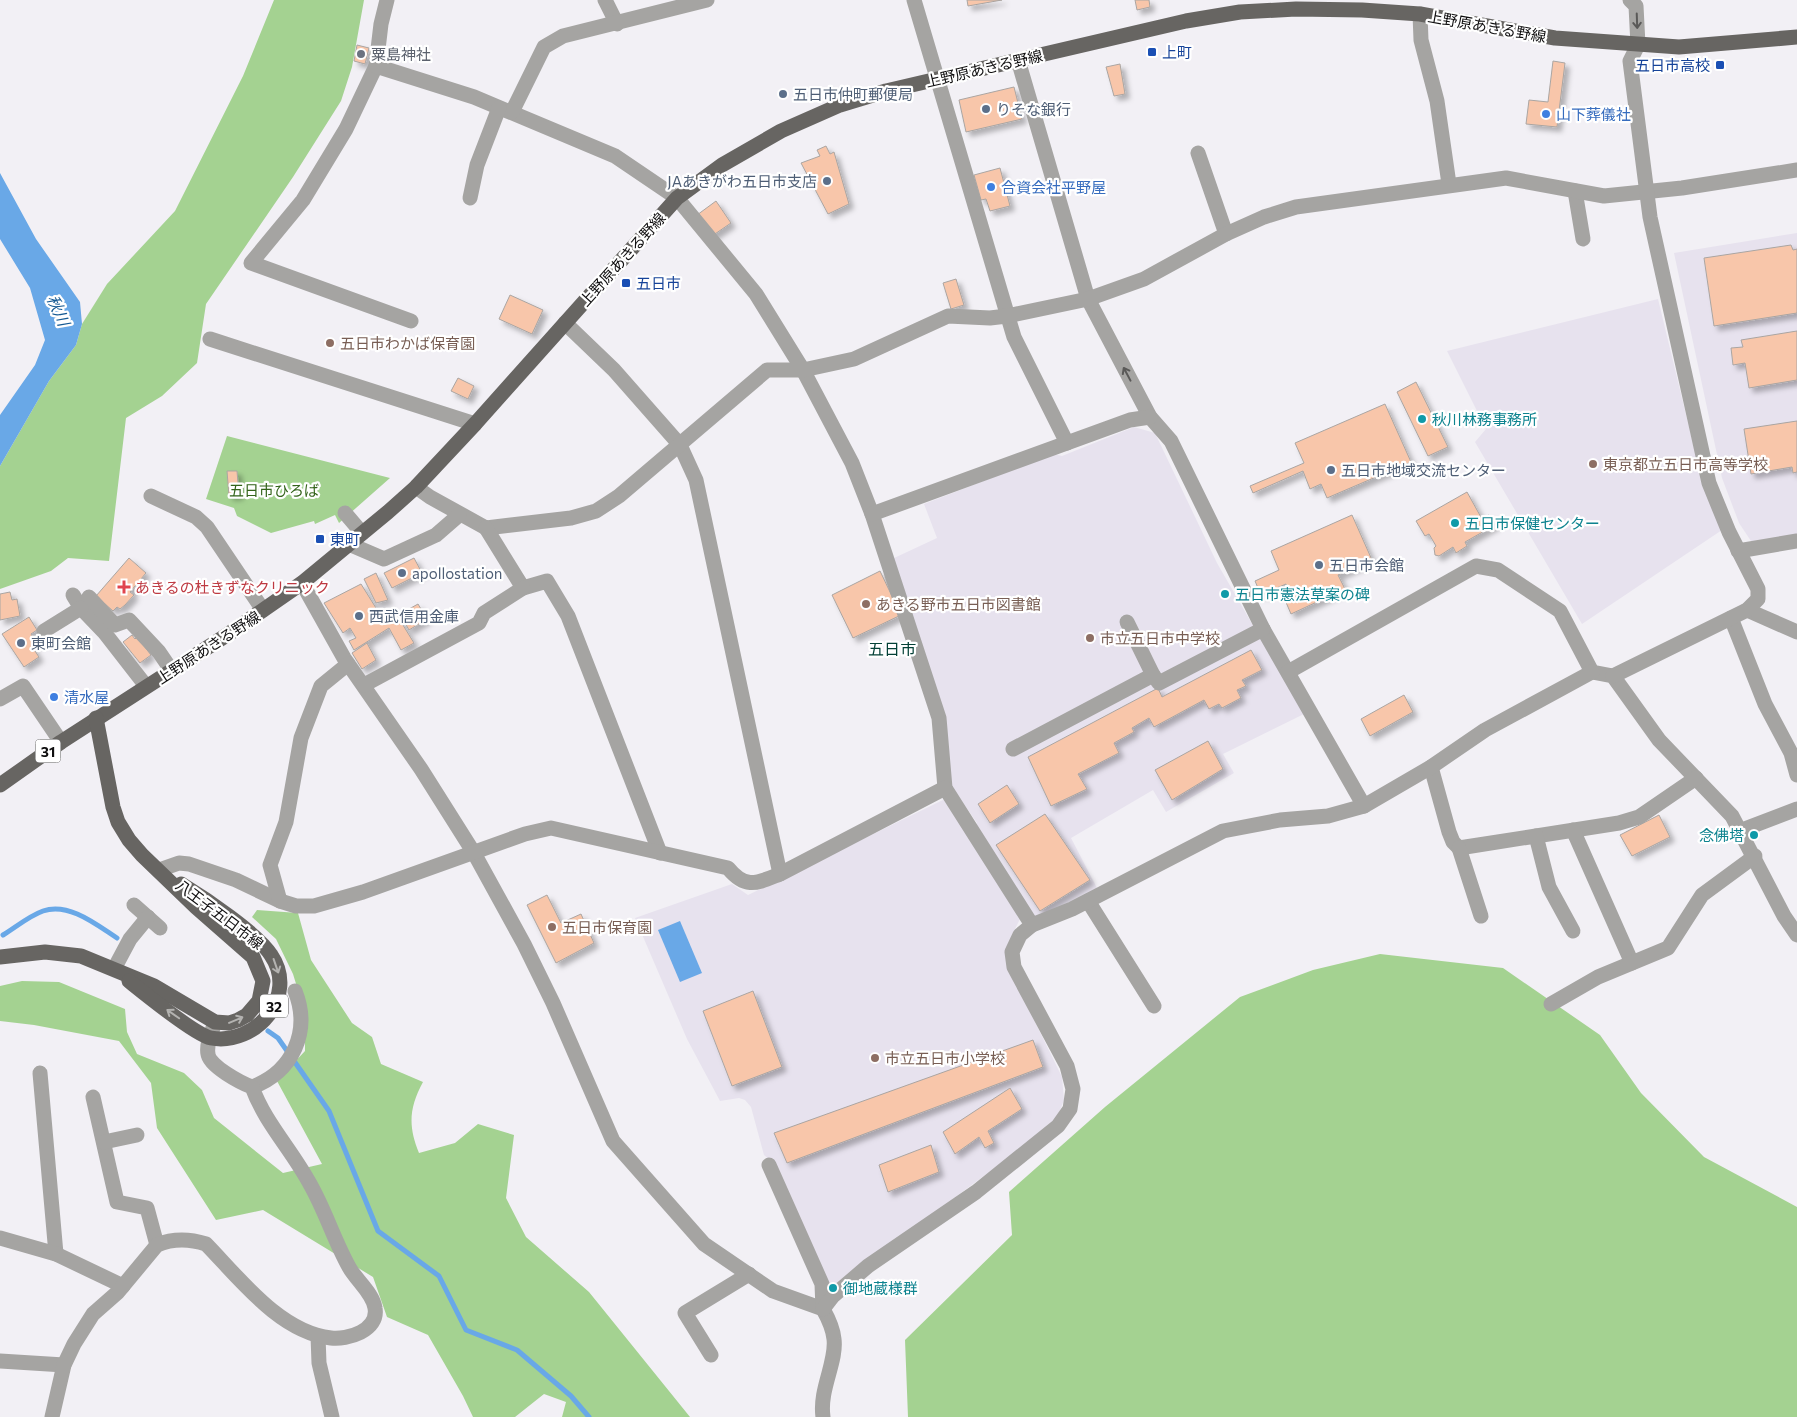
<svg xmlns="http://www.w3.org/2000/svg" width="1797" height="1417" viewBox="0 0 1797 1417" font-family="Commissioner,'Noto Sans JP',sans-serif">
	<defs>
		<filter id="shadow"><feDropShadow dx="4.5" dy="4.5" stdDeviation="2.5" flood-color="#0004"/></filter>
	</defs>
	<rect width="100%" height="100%" fill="#f2f0f5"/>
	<g fill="#e7e2ee">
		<polygon points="1797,233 1797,536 1753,544 1739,523 1722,478 1674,253"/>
		<polygon points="1658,299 1703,485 1722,530 1582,624 1475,442 1486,429 1447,351"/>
		<polygon points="1134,427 1155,433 1217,563 1304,714 1223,754 1234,773 1166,812 1153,790 1071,838 1098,890 1035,919 974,827 977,823 950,784 892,559 937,538 924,504 1054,454 1062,456"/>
		<polygon points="945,799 1020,919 1011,937 1011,973 1062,1077 1064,1100 1055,1123 840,1283 828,1283 772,1162 764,1155 751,1107 745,1100 739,1098 720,1101 687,1039 635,918 732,884 748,895"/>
	</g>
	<g fill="#a4d291">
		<polygon points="274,0 364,0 352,67 341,101 293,177 206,304 197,363 162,396 126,418 109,561 68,558 51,571 0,589 0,466 49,381 76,345 82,324 107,284 175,211 243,76"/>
		<polygon points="227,436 390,478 339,523 335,515 315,524 314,521 271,533 237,516 234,508 206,499"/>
		<path d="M257,910L298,913L311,960L352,1023L372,1037L381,1064L423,1082C409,1108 408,1126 419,1153L455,1143L478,1124L514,1135L506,1198L526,1237L589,1292L690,1417H562L566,1402L544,1394L515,1417H473L463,1396L428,1335L387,1317L373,1277L263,1210L216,1220L157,1128L151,1083L119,1041L34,1025L0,1021V986L22,981L59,982L125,1009L127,1032L137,1054L184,1073L202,1090L214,1118L283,1173L322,1164L277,1081L305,1051V1013L293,974L276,939L252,917Z"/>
		<polygon points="1380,954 1503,968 1600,1035 1641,1093 1704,1157 1797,1207 1797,1417 908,1417 905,1340 1012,1235 1009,1192 1105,1107 1240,997 1313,970"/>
	</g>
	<g fill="#69a8e7">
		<polygon points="0,173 36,239 80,302 82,324 76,345 49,381 0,466 0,415 35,365 45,340 30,288 0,239"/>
		<polygon points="680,921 702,973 680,982 658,930"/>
	</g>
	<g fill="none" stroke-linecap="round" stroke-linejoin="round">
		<g stroke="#69a8e7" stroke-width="5">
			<path d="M3,935C16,927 29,916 43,911C69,902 97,925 117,938"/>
			<polyline points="268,1031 278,1038 329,1111 378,1231 439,1276 466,1330 517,1350 571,1396 589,1417"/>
		</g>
	</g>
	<g fill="#f8c6aa" stroke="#aaa5a2" filter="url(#shadow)">
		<polygon points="967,0 1002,0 968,6"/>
		<polygon points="1135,0 1149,0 1150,7 1137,10"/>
		<polygon points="357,45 369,48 365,64 354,61"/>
		<polygon points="1553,61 1565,63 1557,127 1526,124 1529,100 1548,102"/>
		<polygon points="1120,64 1125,94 1114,96 1106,67"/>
		<polygon points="1014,87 1022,119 966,132 959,100"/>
		<polygon points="826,146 830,154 834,152 849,204 828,214 801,163 820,156 817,150"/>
		<polygon points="1000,168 1010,206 990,211 986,199 981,200 974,175"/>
		<polygon points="716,201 731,223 712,236 697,215"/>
		<polygon points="1791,245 1793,250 1797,249 1797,313 1714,326 1704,258"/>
		<polygon points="956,279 964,305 951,309 943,283"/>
		<polygon points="510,295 543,310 532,334 499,319"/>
		<polygon points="1797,331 1797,380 1749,388 1745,363 1733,365 1731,348 1743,347 1741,340"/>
		<polygon points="458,378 474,386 468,399 451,391"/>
		<polygon points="1416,382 1448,447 1428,456 1397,392"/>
		<polygon points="1385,404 1411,462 1327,498 1321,484 1310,489 1303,471 1253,493 1250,486 1304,463 1295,443"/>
		<polygon points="1797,421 1797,472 1793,473 1792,467 1751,474 1744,429"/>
		<polygon points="227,471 237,471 239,495 229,496"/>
		<polygon points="1467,492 1482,519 1489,515 1495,525 1465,542 1467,546 1456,553 1453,547 1439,556 1435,555 1434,548 1436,546 1429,534 1425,536 1416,521"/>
		<polygon points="1352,515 1372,560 1338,575 1345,589 1291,614 1285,600 1292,597 1286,584 1261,595 1255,581 1279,570 1271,551"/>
		<polygon points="129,558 146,573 130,592 134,595 125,605 120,609 117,607 113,611 96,596"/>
		<polygon points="414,558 422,573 392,588 384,573"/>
		<polygon points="880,571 901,615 853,638 832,595"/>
		<polygon points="376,573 388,600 376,603 364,579"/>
		<polygon points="361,584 386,624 398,617 414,643 401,650 389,628 354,650 349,641 356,638 350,628 343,633 324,603"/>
		<polygon points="10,592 12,600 17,599 20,616 0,620 0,594"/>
		<polygon points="418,604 427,619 409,630 400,614"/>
		<polygon points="29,617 37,630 31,634 36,642 31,645 39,657 24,667 2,634"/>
		<polygon points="132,635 135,639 137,637 151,655 140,663 123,642"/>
		<polygon points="367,643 376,660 362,669 352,653"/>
		<polygon points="1251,650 1262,670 1242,680 1246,686 1237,690 1241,698 1222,708 1219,704 1209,709 1204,700 1154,727 1149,718 1132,728 1134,732 1114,743 1119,753 1078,774 1087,789 1051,806 1028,757 1158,688 1162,697"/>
		<polygon points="1404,695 1413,712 1370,736 1361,719"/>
		<polygon points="1208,741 1223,769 1172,800 1155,770"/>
		<polygon points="1007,785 1019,804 990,823 978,804"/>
		<polygon points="1045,814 1090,880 1040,911 996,845"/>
		<polygon points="1659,815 1670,837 1632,856 1620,835"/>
		<polygon points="547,895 561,923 581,914 594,943 556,963 527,905"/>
		<polygon points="753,991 782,1067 732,1086 703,1011"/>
		<polygon points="1033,1040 1043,1067 787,1163 774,1133"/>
		<polygon points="1010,1088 1022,1109 988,1131 994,1143 985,1148 979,1137 955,1154 943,1132"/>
		<polygon points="931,1145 939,1172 888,1192 879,1165"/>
	</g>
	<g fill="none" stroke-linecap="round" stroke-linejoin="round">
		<g stroke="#a5a4a2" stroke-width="15">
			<polyline points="387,0 381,24 376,66 346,129 303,200 251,263 411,321"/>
			<polyline points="605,0 617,24"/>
			<polyline points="914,0 1014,337 1067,443"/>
			<polyline points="1420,14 1421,40 1437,101 1449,184"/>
			<polyline points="1018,60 1088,299 1150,417 1171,441 1263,629 1364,806"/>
			<polyline points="376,66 474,97 615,156 677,198 756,294 803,370 852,463 872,514 939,718 945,788 1032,925"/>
			<polyline points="512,112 544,47 563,36 707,0"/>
			<polyline points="1198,153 1226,234"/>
			<polyline points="1575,191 1583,239"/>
			<polyline points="470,198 477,165 499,108"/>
			<polyline points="565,323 614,370 680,445 696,480 780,874"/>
			<polyline points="210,339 475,424"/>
			<polyline points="416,487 430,497 486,528 571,518 596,511 619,496 767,370 803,370 854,359 948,316 990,318 1007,316 1088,299 1144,279 1226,234 1264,217 1296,207 1506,178 1604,196 1682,188 1797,170"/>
			<polyline points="151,496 196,517 207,527 263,610"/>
			<polyline points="345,513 362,533"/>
			<polyline points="872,514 1130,420 1150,417"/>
			<polyline points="486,528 523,588 547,581 568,616 660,853"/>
			<polyline points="349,544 384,559 436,535 459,515"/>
			<polyline points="1738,551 1797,541"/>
			<path d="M302,583L344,658L421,769L474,853L524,944L553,1003L613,1141L704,1244L773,1291L823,1309C828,1318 833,1328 834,1339C837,1362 819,1389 823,1417"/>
			<polyline points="73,595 81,608 104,632 146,686"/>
			<polyline points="89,597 115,625 129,620 159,652 172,671"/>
			<polyline points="1747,610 1797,632"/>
			<polyline points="1731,618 1765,704 1791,753 1797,775"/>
			<polyline points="1127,622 1153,675"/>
			<polyline points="44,631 81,608"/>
			<polyline points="1288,672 1476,566 1498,570 1560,611 1592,672 1613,676 1659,740 1732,816 1784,916 1797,935"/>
			<polyline points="1613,676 1747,610 1758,599 1758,589 1729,532 1709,483 1650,217 1630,61 1638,45 1636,6 1630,0"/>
			<polyline points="364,685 479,623 484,613 523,588"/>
			<polyline points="0,699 23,686 61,742"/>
			<polyline points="1013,749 1153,675 1159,683 1263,629"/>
			<polyline points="1431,767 1449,832 1453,842 1459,848 1619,823 1639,817 1696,778"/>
			<polyline points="1573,830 1632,963"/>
			<polyline points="1742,830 1797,809"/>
			<polyline points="1536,836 1549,887 1573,931"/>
			<polyline points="1459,848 1481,916"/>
			<path d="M159,870L179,863L189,864L236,880L280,901L296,906H314L363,892L525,834L551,828L728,868C746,890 757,883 780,874L945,788"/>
			<polyline points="280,901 270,865 286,822 301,738 321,686 348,664"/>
			<polyline points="1088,901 1154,1006"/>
			<polyline points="134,905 160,928"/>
			<polyline points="114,969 130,939 148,917"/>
			<polyline points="1551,1004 1598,977 1668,948 1702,895 1755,856"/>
			<polyline points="40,1073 56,1254"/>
			<path d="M252,1087C293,1072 311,1031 295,991"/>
			<polyline points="93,1097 117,1202 147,1208 157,1245"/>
			<polyline points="104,1142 137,1135"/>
			<polyline points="769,1165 822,1284 823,1309"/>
			<polyline points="0,1238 56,1254 123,1286"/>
			<polyline points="823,1309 833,1296 868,1266 976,1192 1058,1126 1070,1109 1073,1089 1067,1066 1014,967 1012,952 1020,935 1032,925 1072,909 1223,831 1280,820 1328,816 1364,806 1431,767 1485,730 1592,672"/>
			<polyline points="318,1336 319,1363 332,1417"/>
			<polyline points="711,1355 685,1313 749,1274"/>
			<polyline points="0,1361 64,1365"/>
			<path d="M52,1417L64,1365L74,1344L93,1314L118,1292L157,1245C174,1238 190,1239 206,1244C240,1279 280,1332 331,1338C347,1340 379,1331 375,1308C373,1293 356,1280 349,1267C334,1240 325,1210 310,1184C292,1150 265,1123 252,1087C241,1083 209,1066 208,1054C206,1044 212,1032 215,1022"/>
		</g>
		<g stroke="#676562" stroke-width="15">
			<polyline points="0,785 61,742 230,633 302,583 388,512 416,487 475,424 677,198 722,165 781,131 840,105 886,91 1186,21 1240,12 1296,9 1362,10 1420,14 1555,38 1679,47 1797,37"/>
			<polyline points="0,957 45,952 81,956 154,986 215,1022 229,1023 238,1020 247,1015 259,1001 263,981 253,957 196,907 142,855 129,840 118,822 113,807 96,718"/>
			<path d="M129,981C144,993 195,1035 211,1038C256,1046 299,996 271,955C257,933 204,898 181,884"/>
		</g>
	</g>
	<defs><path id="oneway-shaft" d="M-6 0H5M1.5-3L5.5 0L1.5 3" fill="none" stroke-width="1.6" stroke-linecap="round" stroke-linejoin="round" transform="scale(1.25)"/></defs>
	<g stroke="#5a5958">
		<use href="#oneway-shaft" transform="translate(1637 21) rotate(88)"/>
		<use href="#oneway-shaft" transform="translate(1127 374) rotate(-118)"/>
	</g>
	<g stroke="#b3b2b0">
		<use href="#oneway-shaft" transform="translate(276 966) rotate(71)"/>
		<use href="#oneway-shaft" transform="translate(173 1014) rotate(-145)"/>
		<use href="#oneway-shaft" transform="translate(236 1020) rotate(-23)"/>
	</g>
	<g fill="#1a4fb4" stroke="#fff" stroke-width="2">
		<rect x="1147" y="47" width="10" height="10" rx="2.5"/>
		<rect x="1715" y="60" width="10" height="10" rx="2.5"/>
		<rect x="621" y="278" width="10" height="10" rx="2.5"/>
		<rect x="315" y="534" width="10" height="10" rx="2.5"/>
	</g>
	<circle fill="#6b7280" stroke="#fff" stroke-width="2" cx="361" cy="54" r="5"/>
	<g fill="#5c6f8a" stroke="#fff" stroke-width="2">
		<circle cx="783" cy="94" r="5"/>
		<circle cx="986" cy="109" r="5"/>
		<circle cx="827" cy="181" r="5"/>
		<circle cx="1331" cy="470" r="5"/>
		<circle cx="1319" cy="565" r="5"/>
		<circle cx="402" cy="573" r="5"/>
		<circle cx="359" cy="616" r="5"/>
		<circle cx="21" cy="643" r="5"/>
	</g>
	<g fill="#3f7fe0" stroke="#fff" stroke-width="2">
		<circle cx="1546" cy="114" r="5"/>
		<circle cx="991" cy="187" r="5"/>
		<circle cx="54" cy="697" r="5"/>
	</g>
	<g fill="#8d6e63" stroke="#fff" stroke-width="2">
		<circle cx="330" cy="343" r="5"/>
		<circle cx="1593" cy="464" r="5"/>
		<circle cx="866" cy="604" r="5"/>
		<circle cx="1090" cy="638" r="5"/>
		<circle cx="552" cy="927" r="5"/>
		<circle cx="875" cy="1058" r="5"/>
	</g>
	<g fill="#0f9aa8" stroke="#fff" stroke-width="2">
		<circle cx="1422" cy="419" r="5"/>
		<circle cx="1455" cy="523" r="5"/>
		<circle cx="1225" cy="594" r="5"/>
		<circle cx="1754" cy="835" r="5"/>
		<circle cx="833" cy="1288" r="5"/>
	</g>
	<path fill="#e0444e" stroke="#fff" stroke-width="2" d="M121.5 579.5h5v5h5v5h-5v5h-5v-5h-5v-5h5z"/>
	<g text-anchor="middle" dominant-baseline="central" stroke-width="4.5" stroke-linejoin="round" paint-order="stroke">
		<g fill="#fff" stroke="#575657" stroke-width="1">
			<rect x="35.5" y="739.5" width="25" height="23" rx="4"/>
			<rect x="260" y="994.5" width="28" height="23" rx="4"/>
		</g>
		<g font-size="14" font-weight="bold" fill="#0f0e0f">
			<text x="48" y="751">31</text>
			<text x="274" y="1006">32</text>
		</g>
		<g font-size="15" fill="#0f0e0f" stroke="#fff">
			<text transform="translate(1487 26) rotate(10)">上野原あきる野線</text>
			<text transform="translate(984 68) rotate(-13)">上野原あきる野線</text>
			<text transform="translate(622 259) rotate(-48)">上野原あきる野線</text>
			<text transform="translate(208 647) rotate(-33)">上野原あきる野線</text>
			<text transform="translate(220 914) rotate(37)">八王子五日市線</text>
		</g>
		<g font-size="15" fill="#164399" stroke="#fff" text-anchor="start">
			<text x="1162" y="52">上町</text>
			<text x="1710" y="65" text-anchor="end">五日市高校</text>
			<text x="636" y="283">五日市</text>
			<text x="330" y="539">東町</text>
		</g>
		<g font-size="15" fill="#5b616d" stroke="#fff" text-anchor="start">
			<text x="371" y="54">粟島神社</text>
		</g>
		<g font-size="15" fill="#4e5e75" stroke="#fff" text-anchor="start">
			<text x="793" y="94">五日市仲町郵便局</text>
			<text x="996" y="109">りそな銀行</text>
			<text x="817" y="181" text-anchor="end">JAあきがわ五日市支店</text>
			<text x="1341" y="470">五日市地域交流センター</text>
			<text x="1329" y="565">五日市会館</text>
			<text x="412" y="573">apollostation</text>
			<text x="369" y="616">西武信用金庫</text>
			<text x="31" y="643">東町会館</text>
		</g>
		<g font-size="15" fill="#366cbe" stroke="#fff" text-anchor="start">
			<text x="1556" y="114">山下葬儀社</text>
			<text x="1001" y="187">合資会社平野屋</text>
			<text x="64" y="697">清水屋</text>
		</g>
		<g font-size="15" fill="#785e54" stroke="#fff" text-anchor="start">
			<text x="340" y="343">五日市わかば保育園</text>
			<text x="1603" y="464">東京都立五日市高等学校</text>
			<text x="876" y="604">あきる野市五日市図書館</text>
			<text x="1100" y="638">市立五日市中学校</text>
			<text x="562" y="927">五日市保育園</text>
			<text x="885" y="1058">市立五日市小学校</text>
		</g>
		<g font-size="15" fill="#0d838f" stroke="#fff" text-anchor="start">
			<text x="1432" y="419">秋川林務事務所</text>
			<text x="1465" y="523">五日市保健センター</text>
			<text x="1235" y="594">五日市憲法草案の碑</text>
			<text x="1744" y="835" text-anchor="end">念佛塔</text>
			<text x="843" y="1288">御地蔵様群</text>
		</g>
		<g font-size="15" fill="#33631a" stroke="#fff">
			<text x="274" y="490">五日市ひろば</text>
		</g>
		<g font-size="15" fill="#be3a42" stroke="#fff" text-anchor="start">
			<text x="135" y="587">あきるの杜きずなクリニック</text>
		</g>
		<g font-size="16" font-style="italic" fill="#155993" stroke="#fff">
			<text transform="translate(59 310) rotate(66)">秋川</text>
		</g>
		<g font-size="16" fill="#044137" stroke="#fff">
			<text x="892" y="648">五日市</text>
		</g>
	</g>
</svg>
